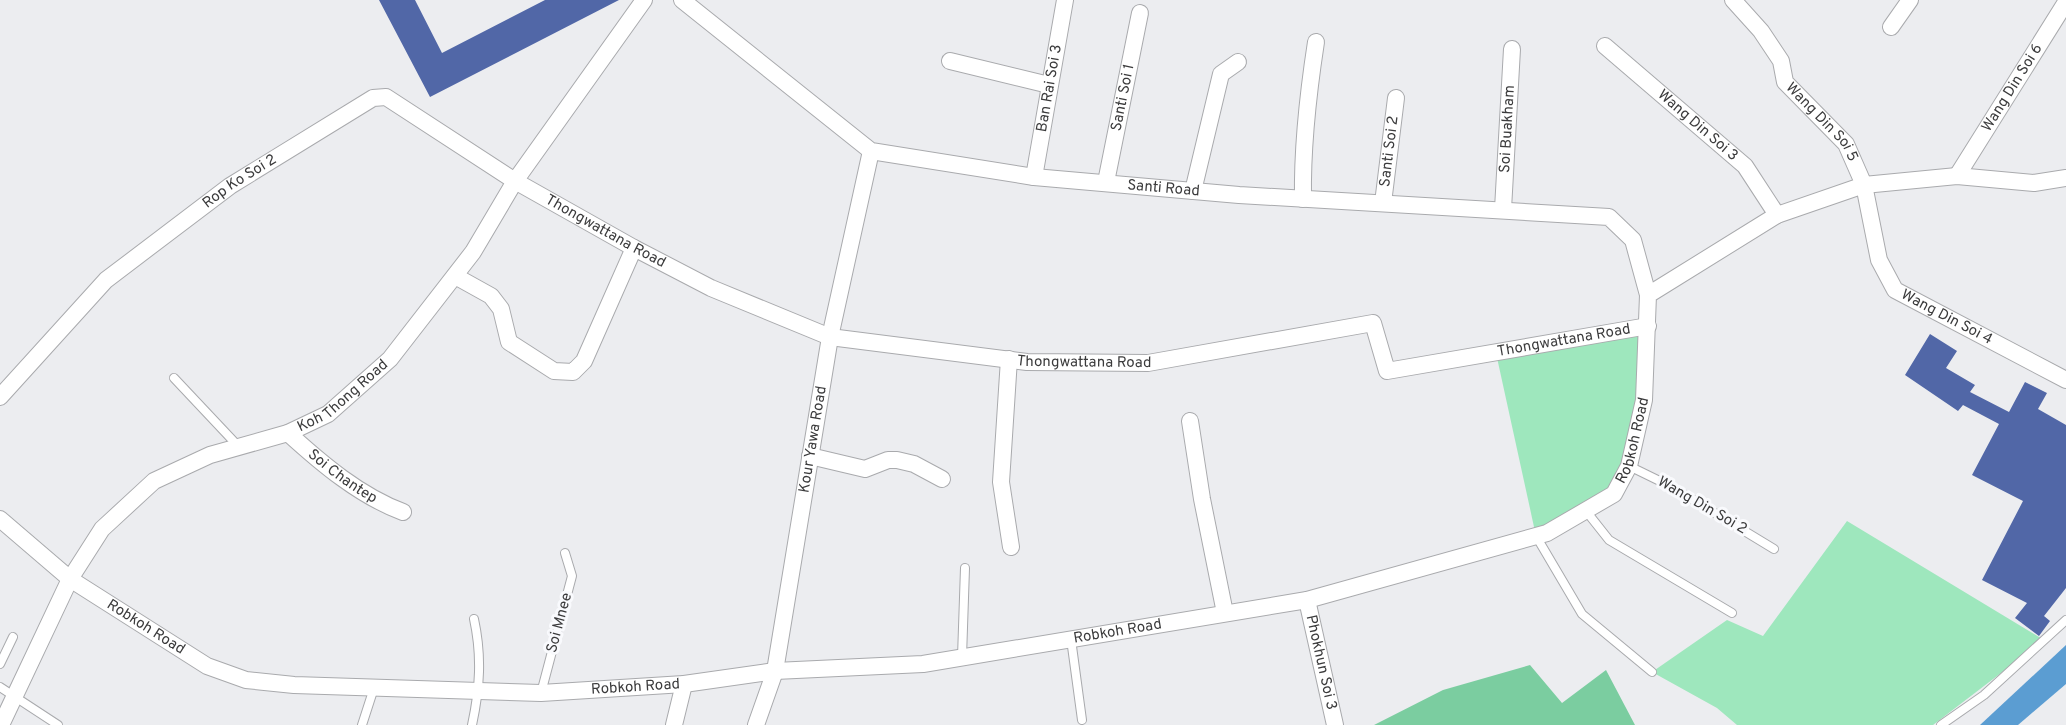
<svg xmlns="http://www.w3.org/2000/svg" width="2066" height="725" viewBox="0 0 2066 725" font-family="Overpass,sans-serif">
	<rect width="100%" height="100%" fill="#ecedf0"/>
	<g fill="#9ee7bd">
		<polygon points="1648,326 1644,400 1614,494 1536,536 1496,353"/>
		<polygon points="1847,521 2044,640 1933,725 1737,725 1717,708 1652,672 1727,620 1763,636"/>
	</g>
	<polygon fill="#7bcda0" points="1530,665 1562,703 1606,670 1635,725 1374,725 1443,690"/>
	<polygon fill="#5b9dd2" points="2066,645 2066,684 2018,725 1980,725"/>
	<g fill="#5167a7">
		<polygon points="379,0 415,0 442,53 545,0 619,0 430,97"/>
		<polygon points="1930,334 1957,351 1946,368 1975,385 1970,392 2009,412 2025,382 2047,393 2038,409 2066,425 2066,588 2044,616 2050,621 2039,636 2015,618 2027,603 1982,580 2023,501 1972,475 1999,424 1963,405 1958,411 1905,375"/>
	</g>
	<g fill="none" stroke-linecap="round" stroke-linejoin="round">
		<defs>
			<g id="service">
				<polyline points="174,378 239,447"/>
				<polyline points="1629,466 1672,487 1774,549"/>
				<polyline points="1586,511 1609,540 1732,613"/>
				<polyline points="1536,536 1582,614 1652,672"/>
				<polyline points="1071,639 1082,720"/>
				<polyline points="962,657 965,568"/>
				<polyline points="0,664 13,637"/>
				<polyline points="0,687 58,725"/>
				<polyline points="541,693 572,576 565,553"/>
				<polyline points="362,725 374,688"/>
				<path d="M472,725C480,688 482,656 474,619"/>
				<polyline points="1941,725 1984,695 2066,620"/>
			</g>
			<g id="minor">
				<path id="s1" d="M682,0L871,151L1034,177L1239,195L1609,217L1633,240L1648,295"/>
				<path id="s2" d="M1733,0L1761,31L1781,61L1785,82L1846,144L1864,185L1879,260L1895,290L2066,380"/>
				<polyline points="1891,27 1910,0"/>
				<path id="s3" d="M1605,46L1745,166L1777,215"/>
				<polyline points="950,61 1049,85"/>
				<path id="s4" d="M1957,176L2066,2"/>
				<path id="s5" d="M1034,177L1065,0"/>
				<path id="s6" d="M1106,182L1140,13"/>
				<polyline points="1193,191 1221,74 1238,62"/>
				<path d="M1303,199C1302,145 1308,94 1316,42"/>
				<path id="s7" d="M1383,203L1396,98"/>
				<path id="s8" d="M1503,209L1512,49"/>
				<polyline points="455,276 491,296 501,309 509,342 554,371 573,372 584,361 634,248"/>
				<polyline points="1009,359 1001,482 1011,547"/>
				<path id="s9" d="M0,397L106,280L230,186L373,98L386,97L515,181L634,248L711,288L830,337L1027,362L1148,363L1373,323L1387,371L1648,326"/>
				<polyline points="1190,421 1202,499 1225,613"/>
				<path id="s10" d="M288,433C322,464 360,496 403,512"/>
				<polyline points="810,456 865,469 888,460 897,460 914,464 942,479"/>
				<path id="s11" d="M0,519L70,579L207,666L246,680L294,685L541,693L684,684L775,671L923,664L1307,600L1547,533L1614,494L1629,466L1644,400L1648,295L1777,215L1864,185L1957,176L2034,183L2066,178"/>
				<path id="s12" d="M1307,600L1335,725"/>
				<path id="s13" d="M1,725L70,579L102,529L154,481L210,455L288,433L328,414L390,359L473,252L515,181L644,0"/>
				<polyline points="674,725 684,684"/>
				<path id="s14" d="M756,725L775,671L830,337L871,151"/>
			</g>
		</defs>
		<use href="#service" stroke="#a9aaad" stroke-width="10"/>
		<use href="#minor" stroke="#a9aaad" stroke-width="18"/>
		<use href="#service" stroke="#fff" stroke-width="8"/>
		<use href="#minor" stroke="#fff" stroke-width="16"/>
	</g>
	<g text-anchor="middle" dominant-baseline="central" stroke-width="6" stroke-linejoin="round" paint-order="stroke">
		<g font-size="15" fill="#3b3b3c" stroke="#f9fafd">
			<text stroke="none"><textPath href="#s5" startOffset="90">Ban Rai Soi 3</textPath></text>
			<text stroke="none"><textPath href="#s4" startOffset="104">Wang Din Soi 6</textPath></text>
			<text stroke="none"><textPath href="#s6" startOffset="86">Santi Soi 1</textPath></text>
			<text stroke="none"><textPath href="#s2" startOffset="154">Wang Din Soi 5</textPath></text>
			<text stroke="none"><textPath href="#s3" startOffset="122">Wang Din Soi 3</textPath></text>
			<text stroke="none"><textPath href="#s8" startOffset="80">Soi Buakham</textPath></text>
			<text stroke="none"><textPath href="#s7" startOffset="52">Santi Soi 2</textPath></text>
			<text stroke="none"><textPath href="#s9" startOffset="324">Rop Ko Soi 2</textPath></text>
			<text stroke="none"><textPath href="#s1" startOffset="537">Santi Road</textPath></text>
			<text stroke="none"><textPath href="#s9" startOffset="752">Thongwattana Road</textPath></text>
			<text stroke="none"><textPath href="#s2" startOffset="400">Wang Din Soi 4</textPath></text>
			<text stroke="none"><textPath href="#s9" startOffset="1778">Thongwattana Road</textPath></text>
			<text stroke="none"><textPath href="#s9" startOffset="1256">Thongwattana Road</textPath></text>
			<text stroke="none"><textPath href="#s13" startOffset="501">Koh Thong Road</textPath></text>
			<text stroke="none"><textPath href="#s14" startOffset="292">Kour Yawa Road</textPath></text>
			<text stroke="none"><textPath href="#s11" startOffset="1748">Robkoh Road</textPath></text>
			<text stroke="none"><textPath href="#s10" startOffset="70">Soi Chantep</textPath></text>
			<text transform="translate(1702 506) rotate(30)">Wang Din Soi 2</text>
			<text transform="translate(560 623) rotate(-75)">Soi Mnee</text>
			<text stroke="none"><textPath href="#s11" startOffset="182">Robkoh Road</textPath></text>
			<text stroke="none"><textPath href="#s11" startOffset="1172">Robkoh Road</textPath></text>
			<text stroke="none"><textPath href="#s12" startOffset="64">Phokhun Soi 3</textPath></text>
			<text stroke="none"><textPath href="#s11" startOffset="686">Robkoh Road</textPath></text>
		</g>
	</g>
</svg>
